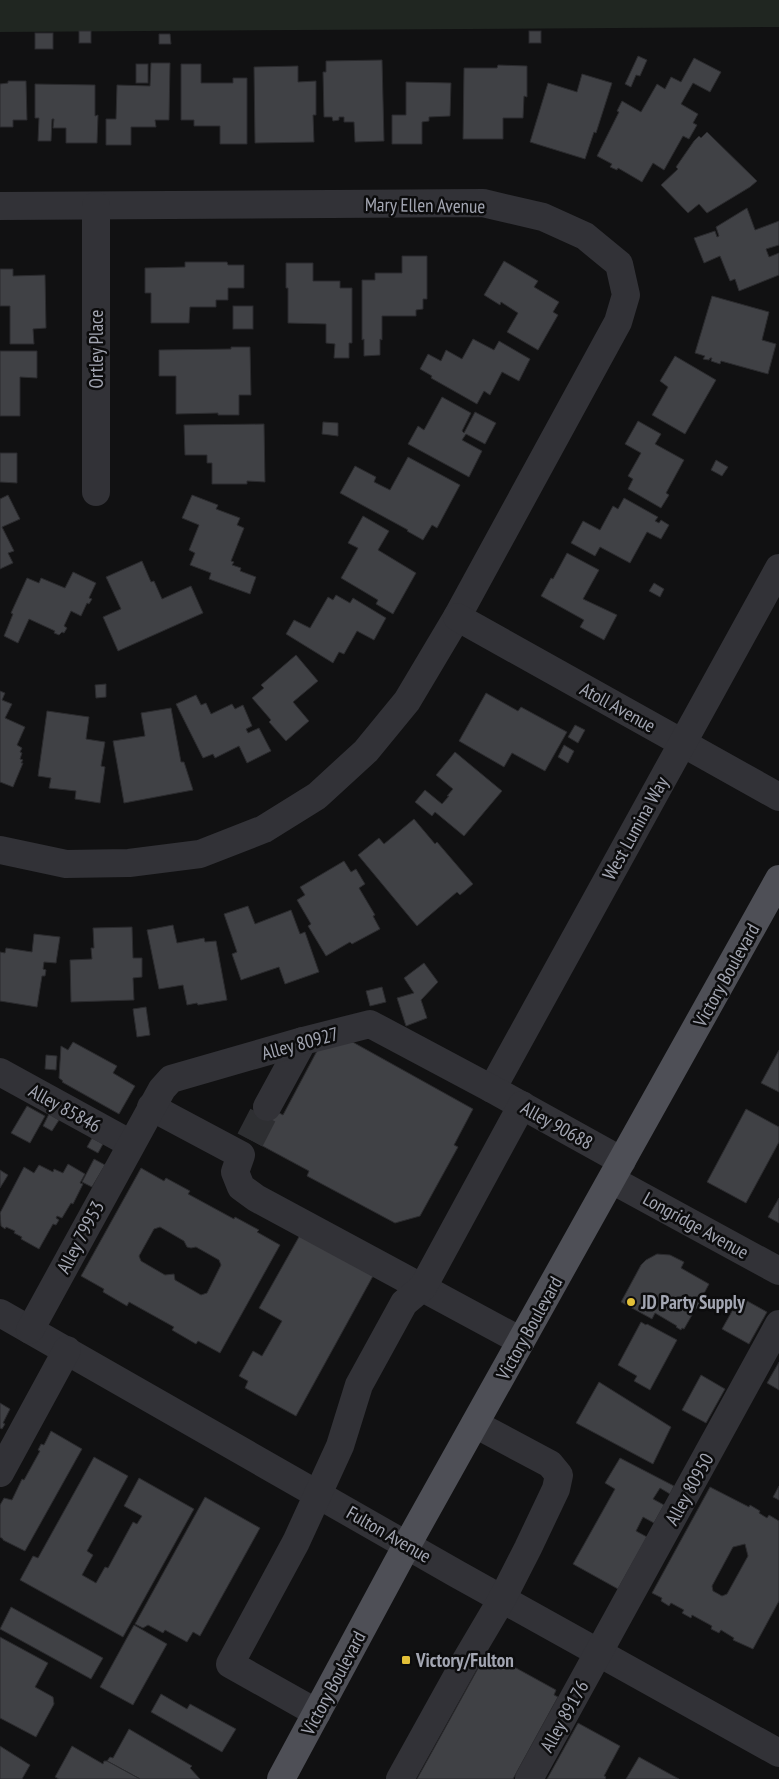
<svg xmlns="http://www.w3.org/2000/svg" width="779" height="1779" viewBox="0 0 779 1779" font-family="'PT Sans Narrow',sans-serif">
	<rect width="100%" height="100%" fill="#111112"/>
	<polygon fill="#202621" points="0,0 779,0 779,27 0,32"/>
	<g fill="#404145" stroke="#2b2b2e" fill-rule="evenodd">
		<rect x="79" y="31" width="12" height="12"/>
		<rect x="529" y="31" width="12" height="12"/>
		<rect x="35" y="33" width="18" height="16"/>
		<polygon points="159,34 170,34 171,44 159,44"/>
		<polygon points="638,56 647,60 640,76 636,75 631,87 625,84"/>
		<polygon points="694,58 721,72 710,92 693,83 681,104 698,114 693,123 697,125 689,139 683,136 664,170 653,163 642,182 618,168 617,170 610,167 612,164 597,156 619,112 617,111 622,101 641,112 657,84 665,89 671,77 681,82"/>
		<polygon points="382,60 384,141 355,142 354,122 344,122 344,117 339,117 339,120 333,121 332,117 324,117 323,72 326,72 326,61"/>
		<polygon points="151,63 170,63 169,120 155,120 156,127 131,127 131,145 106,145 106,119 116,119 117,85 150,86"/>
		<rect x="136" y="64" width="12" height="19"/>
		<polygon points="181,64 201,64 201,83 233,83 233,78 247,78 247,144 220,144 220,126 194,126 194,120 181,120"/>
		<polygon points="498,65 527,66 527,97 524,96 523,118 503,118 503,139 463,139 464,68 497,68"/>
		<polygon points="298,66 298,82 316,81 316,115 313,115 314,142 255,143 254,67"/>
		<polygon points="582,74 612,83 596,133 594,132 585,159 530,142 548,83 577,92"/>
		<polygon points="8,81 26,81 27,120 13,120 13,127 0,127 0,84 8,83"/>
		<polygon points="406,82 451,83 450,116 429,117 429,121 422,122 422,144 392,144 392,115 406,115"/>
		<polygon points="35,84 95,85 95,116 98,115 97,143 66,143 66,128 53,128 54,119 52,119 51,141 38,141 39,118 35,118"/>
		<polygon points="707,132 757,181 750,187 707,213 699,204 688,213 661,185 678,169 676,167 694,141 699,136 701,138"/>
		<polygon points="747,208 755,230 779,221 779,245 766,249 769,257 779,253 779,275 739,291 735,279 730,281 720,256 704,263 694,238 715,231 717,237 719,236 716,227"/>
		<polygon points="402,256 427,256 427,299 423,299 423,309 416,310 416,316 382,316 382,340 380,339 380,355 364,356 364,339 362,340 362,280 375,280 375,273 402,273"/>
		<polygon points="504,261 538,281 534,287 559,302 553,312 558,315 538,350 507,332 518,313 501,302 500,305 484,295"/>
		<polygon points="185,262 227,262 228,265 244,265 244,288 228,288 228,300 216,300 216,307 190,307 189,323 151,323 151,293 145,293 145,268 185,267"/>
		<polygon points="286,263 313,263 313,281 340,281 340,288 352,288 352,343 349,343 349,358 334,358 335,344 326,343 326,324 288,323 288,288 286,288"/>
		<polygon points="0,269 13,269 13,276 45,275 46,328 33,329 34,344 10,344 10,306 0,306"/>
		<polygon points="712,296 769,312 762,340 776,344 768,374 721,361 720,364 711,361 712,358 710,358 709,360 703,359 705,356 695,353"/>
		<rect x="233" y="306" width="20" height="23"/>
		<polygon points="473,339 494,350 499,341 530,359 519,381 502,372 490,395 484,391 477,404 431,378 432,376 420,369 428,354 441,361 446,350 462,359"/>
		<polygon points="231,347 250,347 251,395 239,395 239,415 218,415 218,413 176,414 176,376 159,376 159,350 231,349"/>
		<polygon points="0,351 37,351 37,378 20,377 20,416 0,416"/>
		<polygon points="675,356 716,380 685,434 652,415 668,387 660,381"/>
		<polygon points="442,397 471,413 462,431 464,433 475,412 496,423 485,444 466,434 462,440 482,451 469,477 408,444 418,426 424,430"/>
		<polygon points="638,421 661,434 655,444 684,460 666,493 669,495 661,508 628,489 633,479 628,476 641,453 625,444"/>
		<polygon points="323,422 338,423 338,436 322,434"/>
		<polygon points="264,424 265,482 247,481 247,484 212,484 212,463 207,463 207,455 185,455 184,425"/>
		<polygon points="0,453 17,453 17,483 0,482"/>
		<polygon points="408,457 460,485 437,528 432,525 423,540 407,531 408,530 340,493 355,466 376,477 374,482 390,490"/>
		<polygon points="716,460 728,467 722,476 711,470"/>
		<polygon points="8,495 20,519 2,527 14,551 8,553 13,563 0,569 0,499"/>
		<polygon points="192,495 218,505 216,509 240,518 237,525 244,528 231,561 234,562 232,565 241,568 240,571 256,577 250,594 209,579 211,573 190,565 195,553 189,550 199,525 182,518"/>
		<polygon points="624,498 658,517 655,521 659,523 661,520 669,525 661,539 647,532 630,563 600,547 595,556 571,543 583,521 600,530 613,506 618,509"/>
		<polygon points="363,516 389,531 378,550 416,573 393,614 376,604 378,600 341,578 358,548 348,543"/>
		<polygon points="567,553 599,570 583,599 617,615 604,640 580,627 584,620 541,596 551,578 553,579"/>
		<polygon points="142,561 151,582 154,581 162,599 191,586 203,613 118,651 103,617 121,609 106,577"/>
		<polygon points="73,572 96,583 89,598 92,599 89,604 87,603 81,616 71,611 64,626 67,628 64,633 62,632 59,635 54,633 55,631 29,619 18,643 4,636 13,614 11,613 27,578 39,583 41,578 65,588"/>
		<polygon points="654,583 664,589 660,597 649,591"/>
		<polygon points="336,595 350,603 353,598 386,618 374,640 357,631 344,654 339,652 333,663 286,634 294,620 310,628 328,597 333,600"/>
		<polygon points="296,655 318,681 293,702 309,721 286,741 269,722 271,720 252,698 264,688 261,685"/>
		<polygon points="106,684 106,697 96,698 95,685"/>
		<polygon points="0,691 5,693 2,700 12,704 5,718 25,727 17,745 22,748 20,752 22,753 20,759 23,760 21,763 23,763 13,787 0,782"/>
		<polygon points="486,693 518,711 521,707 567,732 545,771 512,753 504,767 459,741"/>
		<polygon points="196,695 201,705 206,703 211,714 232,704 235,709 243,705 252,726 246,729 248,733 259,728 271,751 247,763 239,746 215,758 213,754 203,758 176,704"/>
		<polygon points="171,708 181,762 184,762 193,790 124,803 113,741 145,736 141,713"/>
		<polygon points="47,711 89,717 86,739 105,742 101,766 105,767 100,803 75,799 76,791 49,788 51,778 38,776"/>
		<polygon points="575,725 585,730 578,743 568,737"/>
		<polygon points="564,745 574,751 568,763 558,757"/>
		<polygon points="455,752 502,791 464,836 435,812 432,816 415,802 425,790 442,804 449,796 447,796 453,789 436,775"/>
		<polygon points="414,819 435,844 437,842 473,884 460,895 457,892 417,926 358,855 379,838 384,844"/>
		<polygon points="344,861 351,872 356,869 365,884 359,888 375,915 373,916 380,929 352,944 350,942 326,956 308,926 311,924 297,900 305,895 300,887"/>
		<polygon points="248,906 255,924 291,910 300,934 305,932 319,972 285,984 279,967 241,980 232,954 237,952 224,914"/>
		<polygon points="173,925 177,943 204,938 205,942 216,941 227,1000 198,1005 197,1003 187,1005 183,985 159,989 147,930"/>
		<polygon points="132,927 133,958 142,958 142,977 133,978 134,1000 71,1002 70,960 92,959 91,948 94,948 93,928"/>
		<polygon points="34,934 60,937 56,963 44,962 43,969 46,970 45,976 42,976 37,1007 0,1001 0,952 5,953 6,948 32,952"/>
		<polygon points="424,963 438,982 421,1000 427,1018 406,1026 397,998 414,993 404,978"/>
		<polygon points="382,987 386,1002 370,1006 366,991"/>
		<polygon points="146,1007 150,1035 137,1037 133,1009"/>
		<polygon points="349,1040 473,1109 454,1145 458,1147 420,1216 395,1223 307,1176 309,1171 244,1136 262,1104 283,1115 318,1049"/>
		<polygon points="73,1042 117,1066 113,1073 135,1086 119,1114 62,1082 63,1081 59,1078 61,1046 68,1050"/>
		<polygon points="779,1050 779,1092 761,1083"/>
		<polygon points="46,1055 57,1056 56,1070 45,1069"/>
		<polygon points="27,1106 45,1116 30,1143 11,1133"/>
		<polygon points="746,1109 779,1127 779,1142 746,1203 707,1182"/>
		<polygon points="49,1114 59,1120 52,1131 43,1126"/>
		<polygon points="92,1138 103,1144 98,1153 87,1147"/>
		<polygon points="94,1159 105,1165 92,1187 82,1182"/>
		<polygon points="68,1164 85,1174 80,1183 83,1184 73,1204 71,1203 62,1218 57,1216 56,1218 59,1220 56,1225 53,1224 39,1249 21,1239 22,1237 14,1233 15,1231 6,1227 5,1229 1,1226 0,1213 24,1167 34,1173 39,1165 53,1172 54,1169 63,1173"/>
		<path d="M141,1168L164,1181L166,1178L190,1191L188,1194L234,1219L235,1217L259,1230L257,1232L280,1245L220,1353L198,1341L196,1344L172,1330L174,1327L129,1302L127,1306L103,1292L104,1289L81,1276ZM160,1227L184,1241L187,1247L191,1248L196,1247L219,1260L221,1265L207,1293L201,1295L175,1280L174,1274L165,1275L141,1261L139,1256L154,1229Z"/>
		<polygon points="0,1170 8,1175 0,1188"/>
		<polygon points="779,1198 779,1223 768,1217"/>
		<polygon points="300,1235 373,1276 296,1416 245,1388 248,1381 239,1376 253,1351 262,1356 282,1321 259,1308"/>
		<polygon points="657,1254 670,1255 684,1262 681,1268 709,1284 699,1303 701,1304 698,1309 696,1308 684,1329 682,1328 681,1330 676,1327 677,1326 655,1313 652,1319 621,1302 641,1265 646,1260"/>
		<polygon points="740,1297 767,1312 749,1344 722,1329"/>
		<polygon points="641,1322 646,1325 647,1324 677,1340 650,1390 634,1381 637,1376 618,1365"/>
		<polygon points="779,1362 779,1390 767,1383"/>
		<polygon points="701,1375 725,1389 706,1423 682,1410"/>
		<polygon points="599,1382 671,1427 653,1464 576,1423"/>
		<polygon points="0,1403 10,1409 3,1423 5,1424 2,1429 0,1428"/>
		<polygon points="51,1431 82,1449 25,1551 3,1540 3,1539 0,1537 0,1505 4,1498 12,1500 22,1479 24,1480 40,1451 38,1450 41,1444 44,1445"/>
		<polygon points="94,1457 128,1476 87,1551 93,1555 82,1575 96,1583 105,1567 108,1568 133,1522 137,1524 142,1516 124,1506 139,1478 194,1509 123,1637 20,1580 33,1556 38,1558"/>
		<polygon points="620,1458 674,1486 670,1494 660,1488 653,1499 664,1505 654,1523 643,1517 636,1531 647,1537 618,1589 573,1564 615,1489 605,1483"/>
		<polygon points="779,1486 779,1500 773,1497"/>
		<path d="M710,1487L749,1507L750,1505L760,1511L759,1513L767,1518L769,1515L779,1521V1601L753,1649L733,1640L734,1638L721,1630L719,1633L711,1629L712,1626L692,1615L691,1618L682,1613L684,1610L671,1603L669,1606L661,1601L662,1598L652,1593ZM745,1544L748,1556L727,1594L722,1596L713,1591L712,1586L733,1547Z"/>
		<polygon points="205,1497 260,1528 200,1636 193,1632 187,1642 165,1630 163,1633 148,1625 143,1628 135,1624"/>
		<polygon points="11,1607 103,1658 91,1679 0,1629"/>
		<polygon points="134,1625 167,1644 133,1705 100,1687"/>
		<polygon points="0,1637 48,1663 35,1687 53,1697 54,1704 36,1737 0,1718"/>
		<polygon points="487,1652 556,1690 554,1695 558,1697 513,1779 417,1779"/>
		<polygon points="161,1694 187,1709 190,1704 236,1729 222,1752 151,1712"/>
		<polygon points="578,1723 620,1746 604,1776 606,1777 605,1779 547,1779"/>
		<polygon points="129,1729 192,1766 190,1768 200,1779 140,1779 107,1761 110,1757 113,1758"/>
		<polygon points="0,1746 30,1765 22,1779 0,1779"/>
		<polygon points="72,1746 103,1764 104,1761 107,1761 140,1779 59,1779 55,1777"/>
		<polygon points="639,1757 679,1779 626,1779"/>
	</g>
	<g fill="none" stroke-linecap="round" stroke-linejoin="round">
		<polyline stroke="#2e2f32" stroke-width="28" stroke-dasharray="28 14" stroke-linecap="butt" points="250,1140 267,1107"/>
		<g stroke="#323237" stroke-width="28">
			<polyline points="0,206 483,203 543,217 585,236 619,264 626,295 618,322 457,617 407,701 366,751 317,796 264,829 200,854 129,863 66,864 0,850"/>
			<polyline points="96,206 96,492"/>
			<polyline points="457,617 779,797"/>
			<polyline points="0,1072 131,1144"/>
			<polyline points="492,1089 779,568"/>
			<polyline points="151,1107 241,1155 235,1172 241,1187 256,1198 521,1341"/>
			<polyline points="267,1107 303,1041"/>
			<polyline points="612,1180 779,1271"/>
			<polyline points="0,1313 457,1574 779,1753"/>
			<polyline points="30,1330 162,1089 171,1079 303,1041 370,1024 492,1089 622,1161"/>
			<polyline points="0,1473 67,1350"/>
			<polyline points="317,1713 230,1664 296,1542 340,1446 359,1385 404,1303 423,1287 522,1105"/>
			<polyline points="400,1779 466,1660 502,1599 528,1548 556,1489 559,1475 550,1464 475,1424"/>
			<polyline points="529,1779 779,1324"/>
		</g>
		<polyline stroke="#4e4f56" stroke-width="28" points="281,1779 407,1545 779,879"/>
	</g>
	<g fill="#e3c038" stroke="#0c0c0d" stroke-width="2">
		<circle cx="631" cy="1302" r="5"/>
		<rect x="401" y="1655" width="10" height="10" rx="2.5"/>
	</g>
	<g text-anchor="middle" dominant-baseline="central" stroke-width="5" stroke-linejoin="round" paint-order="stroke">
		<g font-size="19" fill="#a3a6b2" stroke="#0c0c0d">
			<text transform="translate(425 205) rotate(1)">Mary Ellen Avenue</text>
			<text transform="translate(96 349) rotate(-90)">Ortley Place</text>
			<text transform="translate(618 707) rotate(29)">Atoll Avenue</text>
			<text transform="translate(635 828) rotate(-61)">West Lumina Way</text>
			<text transform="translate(726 975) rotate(-61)">Victory Boulevard</text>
			<text transform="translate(300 1043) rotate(-15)">Alley 80927</text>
			<text transform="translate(65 1108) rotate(29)">Alley 85846</text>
			<text transform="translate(557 1125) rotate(29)">Alley 90688</text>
			<text transform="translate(696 1225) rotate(29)">Longridge Avenue</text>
			<text transform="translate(80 1237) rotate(-62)">Alley 79953</text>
			<text transform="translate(529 1328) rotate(-61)">Victory Boulevard</text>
			<text transform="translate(689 1489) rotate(-61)">Alley 80950</text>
			<text transform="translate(389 1534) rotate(30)">Fulton Avenue</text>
			<text transform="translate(333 1683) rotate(-62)">Victory Boulevard</text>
			<text transform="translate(564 1716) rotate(-61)">Alley 89176</text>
		</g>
		<g font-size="19" font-weight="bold" fill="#a3a6b2" stroke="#0c0c0d" text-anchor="start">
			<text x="641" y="1302">JD Party Supply</text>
			<text x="416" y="1660">Victory/Fulton</text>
		</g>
	</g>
</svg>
